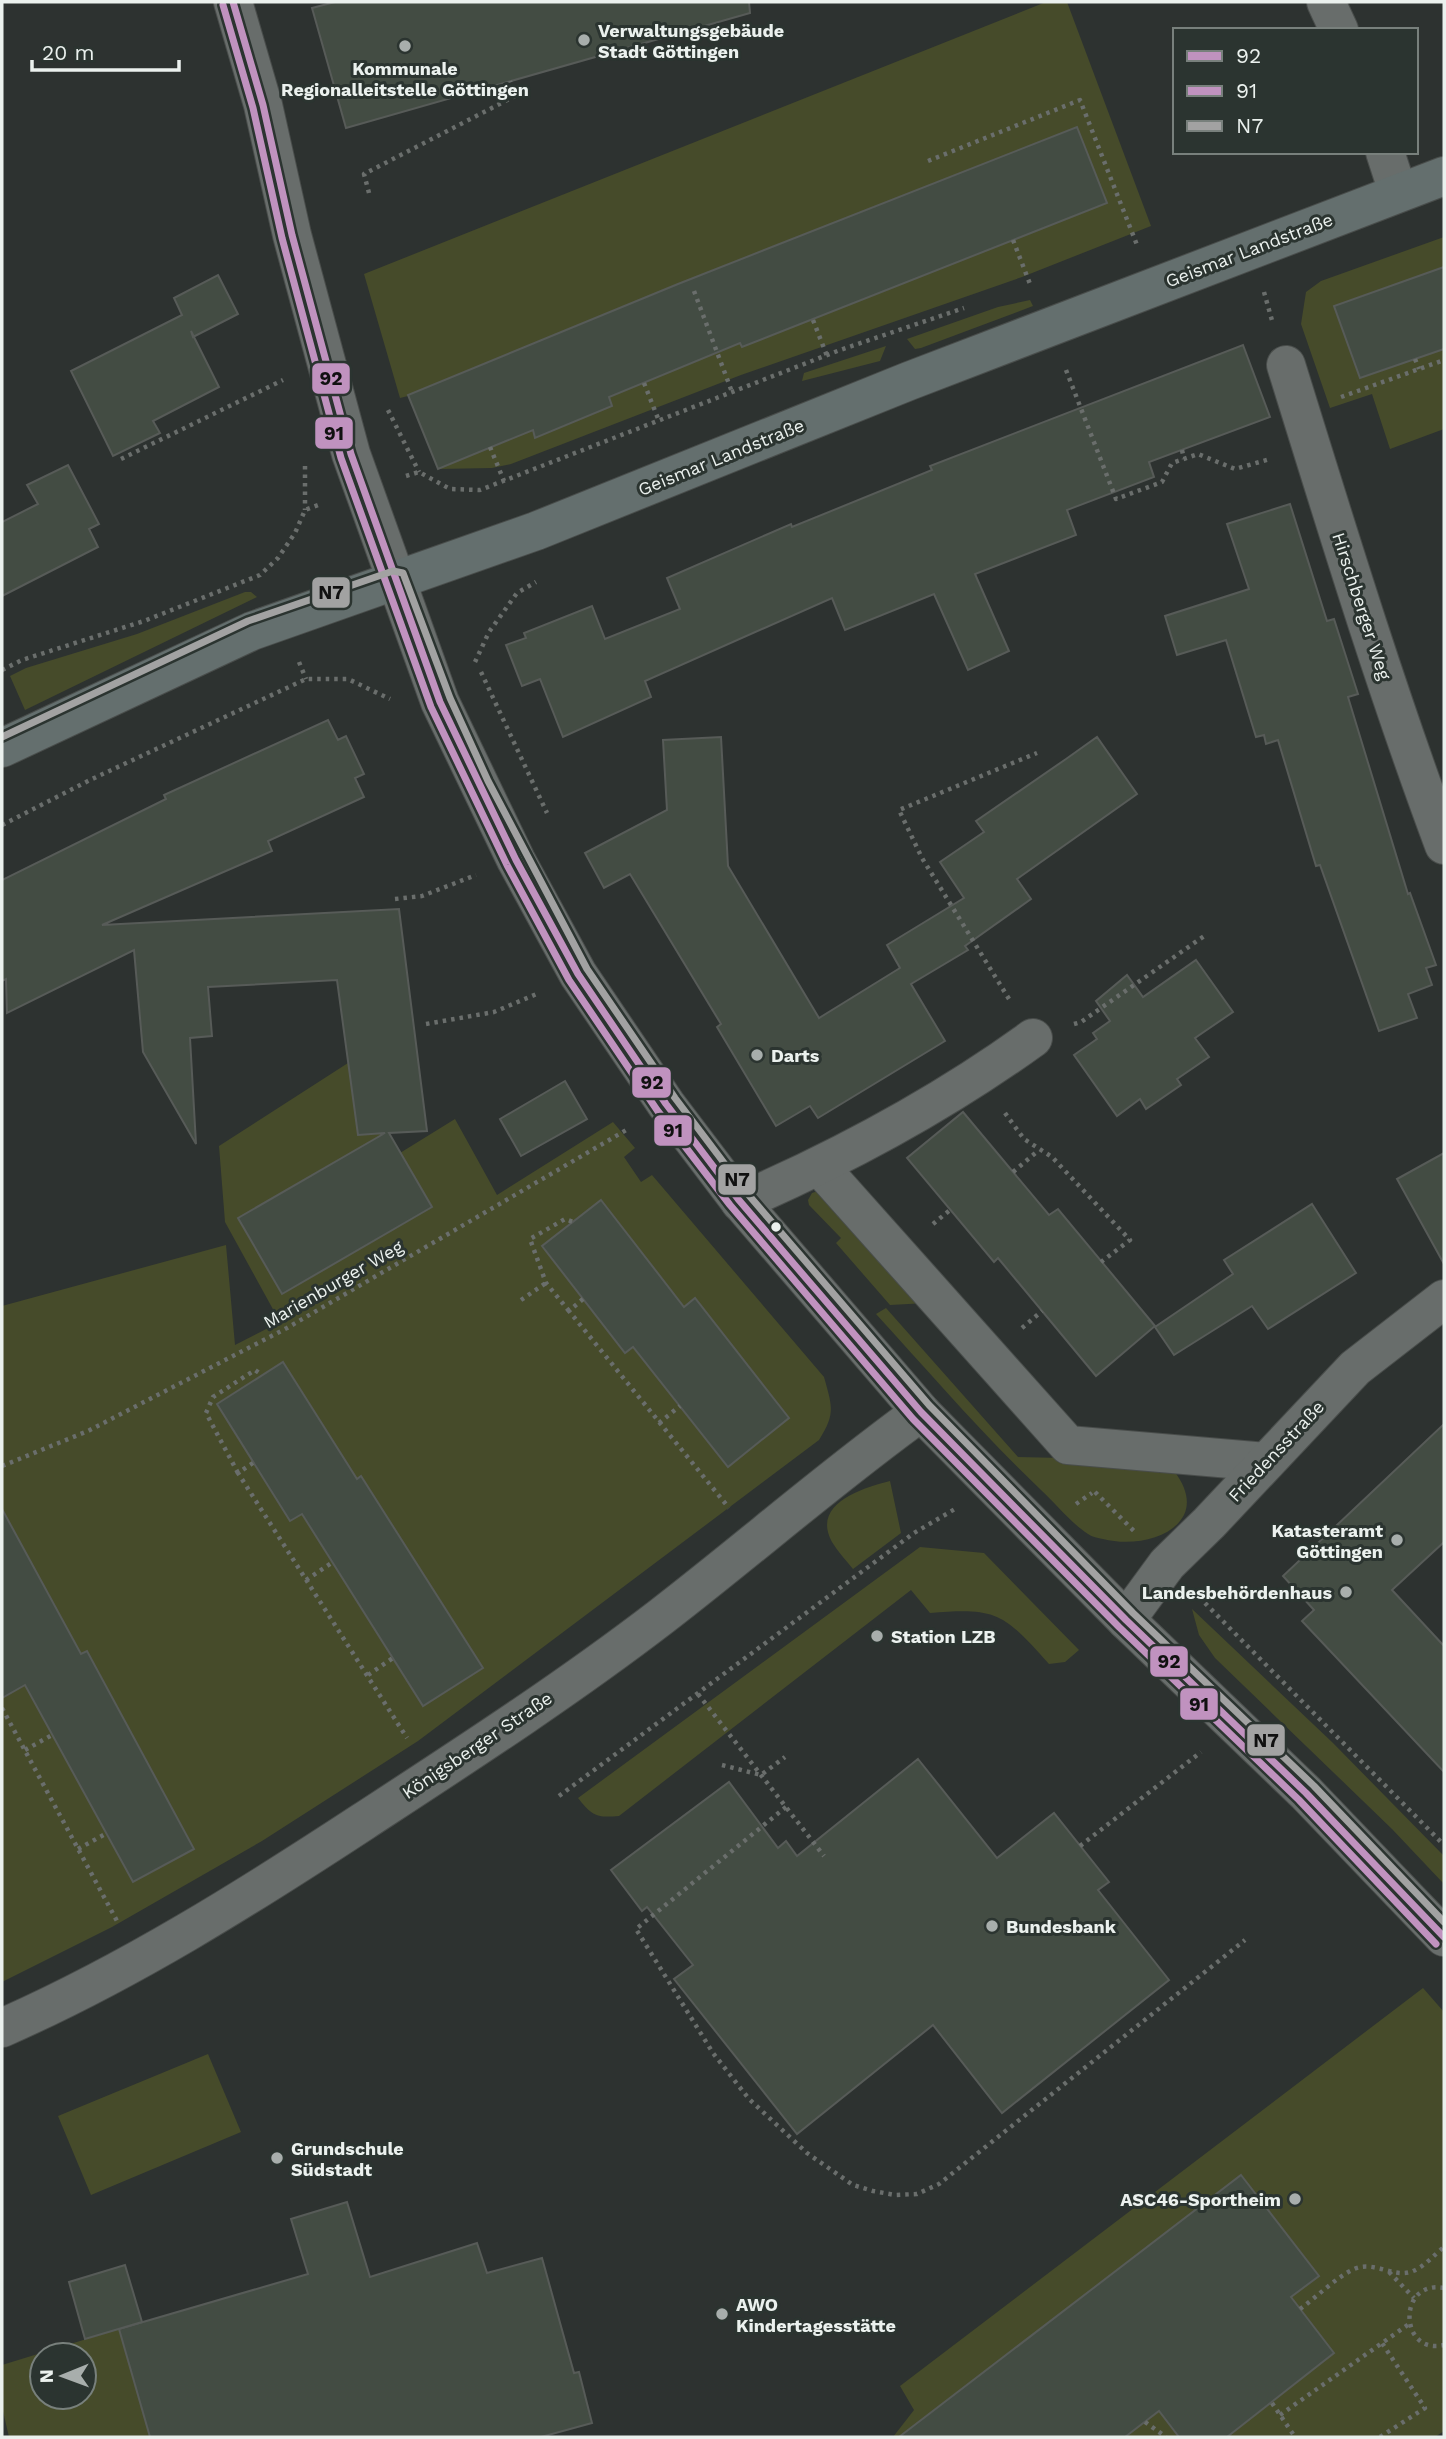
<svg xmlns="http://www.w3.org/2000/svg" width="1446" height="2439" viewBox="0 0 1446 2439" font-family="'Work Sans',sans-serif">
	<rect width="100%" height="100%" fill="#2d3230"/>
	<g fill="#464b2a" fill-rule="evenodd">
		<polygon points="1046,2 1067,2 1151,226 1022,277 741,375 511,464 492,468 438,469 408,396 400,398 364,274"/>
		<polygon points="1444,237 1444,429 1390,449 1372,394 1330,408 1301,324 1306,292 1321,281"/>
		<polygon points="1030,300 1033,306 921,348 915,349 907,339 998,307"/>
		<polygon points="886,346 880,361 802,381 804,373"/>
		<polygon points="245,592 251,592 257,597 25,710 10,676 26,668 137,634"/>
		<path d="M348,1063L353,1099L374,1097L388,1131L400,1153L455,1119L497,1195L613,1122L635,1148L624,1157L641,1182L652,1175L824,1377C832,1406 836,1413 819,1440L418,1741L262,1841L112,1927L2,1982V1306L226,1245L235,1345L280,1322L225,1222L219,1146Z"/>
		<polygon points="818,1191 927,1303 890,1305 836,1243 841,1238 809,1205 808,1200 812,1193"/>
		<path d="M886,1308L1018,1457L1062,1458L1174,1471C1215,1524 1149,1551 1103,1539C1098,1538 1092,1537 1088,1534C1071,1523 1056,1504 1041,1490C983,1435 930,1373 876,1314Z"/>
		<path d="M890,1481L901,1533L853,1569C846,1560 838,1552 832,1542C811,1504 862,1488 890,1481Z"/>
		<path d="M920,1547L984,1553L1079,1650L1065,1662L1049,1664C1004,1614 998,1607 930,1613L911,1590L619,1816C597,1818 592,1816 578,1798Z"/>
		<polygon points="1192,1609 1333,1743 1444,1856 1444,1884 1392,1829 1215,1658 1199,1635"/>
		<polygon points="1423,1988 1444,2012 1444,2431 1435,2437 893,2437 914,2410 900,2386"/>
		<polygon points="208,2054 241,2132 91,2195 58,2116"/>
		<path d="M119,2329L150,2437H9L2,2407V2365ZM42,2355H84V2397H42Z"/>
	</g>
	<g fill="#434c43" stroke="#575b58" stroke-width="2">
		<polygon points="335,2 749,2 750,13 346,128 312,8"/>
		<polygon points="1077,127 1107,203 742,347 740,343 609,397 612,406 535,438 533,430 438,469 408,395 678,284"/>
		<polygon points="1444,267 1444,349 1360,378 1334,306"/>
		<polygon points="218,275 238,314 193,337 191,331 219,387 153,421 160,433 113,456 71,371 182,315 174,298"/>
		<polygon points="1243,345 1270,417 1149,462 1154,477 1067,510 1076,535 975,574 1009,651 968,670 934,594 845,630 832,598 645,681 651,697 563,737 540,679 522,686 506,645 526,638 524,633 592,606 605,639 680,609 667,578 791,524 792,527 932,470 930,466"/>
		<polygon points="68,465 99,524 89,529 98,547 2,596 2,522 38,504 27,485"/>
		<polygon points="1290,504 1327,621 1334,619 1358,694 1348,697 1408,894 1410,893 1436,965 1426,968 1432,985 1408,994 1417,1018 1379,1031 1320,865 1316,866 1278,740 1266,744 1264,735 1256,737 1226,640 1177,655 1165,616 1249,589 1227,524"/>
		<polygon points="328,720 338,740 346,736 364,774 355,778 364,797 268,841 272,851 102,925 399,909 427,1131 389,1133 432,1207 282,1294 238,1218 385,1133 358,1135 337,980 208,987 212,1036 190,1038 196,1144 143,1052 134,950 7,1013 6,979 2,981 2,880 166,799 164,795"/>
		<polygon points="721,737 728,866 819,1018 900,968 887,945 964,898 940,862 984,832 976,821 1066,759 1097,737 1137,794 1017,879 1031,899 965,946 968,950 911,984 945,1041 818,1118 810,1106 776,1126 717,1027 721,1024 630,874 604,888 585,853 667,810 663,740"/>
		<polygon points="1196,960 1233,1012 1195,1038 1209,1057 1177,1079 1181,1085 1146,1109 1140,1099 1117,1116 1074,1055 1097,1039 1093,1033 1110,1021 1096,1001 1127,975 1143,997"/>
		<polygon points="565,1081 587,1119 521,1156 500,1119"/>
		<polygon points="963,1112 1049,1215 1058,1209 1155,1326 1096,1376 998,1258 994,1262 907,1158"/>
		<polygon points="1444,1153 1444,1264 1397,1179"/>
		<polygon points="601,1200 684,1307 695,1298 789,1418 728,1467 633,1347 625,1353 542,1246"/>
		<polygon points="1312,1204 1356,1273 1268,1329 1252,1306 1174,1355 1155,1327 1233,1274 1224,1260"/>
		<polygon points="283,1362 357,1479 361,1476 483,1668 423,1706 302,1514 290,1521 217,1404"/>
		<polygon points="1444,1424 1444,1542 1392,1590 1444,1646 1444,1772 1302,1621 1314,1610 1283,1576"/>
		<polygon points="2,1509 81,1654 87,1651 194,1849 133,1882 25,1685 2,1698"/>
		<polygon points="918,1759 997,1858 1054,1813 1109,1882 1098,1890 1169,1980 1002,2113 933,2025 797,2134 674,1979 693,1965 647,1907 642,1911 611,1870 729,1782 778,1848 786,1841 797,1856"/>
		<polygon points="1241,2175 1319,2276 1291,2297 1334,2353 1227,2437 1179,2437 1159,2411 1125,2437 899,2437"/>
		<polygon points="347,2202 370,2277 477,2243 487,2273 542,2258 574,2373 579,2372 592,2423 541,2437 150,2437 119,2329 308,2274 291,2219"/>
		<polygon points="125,2265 142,2322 85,2339 69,2282"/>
	</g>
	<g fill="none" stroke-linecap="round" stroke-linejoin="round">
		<defs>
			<g id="minor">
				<polyline points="233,2 263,105 292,235 351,454 440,702 516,860 578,974 666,1104 738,1199 921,1412 1126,1620 1306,1793 1444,1937"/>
				<polyline points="1326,2 1339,30"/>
				<polyline points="1385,152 1398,192"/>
				<path d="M1286,365C1336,526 1385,687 1444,845"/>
				<polyline points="820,1167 1068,1445 1266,1462"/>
				<path d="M740,1202C843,1157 942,1104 1033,1038"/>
				<polyline points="1126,1620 1167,1564 1209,1523 1355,1368 1444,1299"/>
				<path d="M2,2028C129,1972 248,1897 364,1821C465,1755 567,1689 662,1616C749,1549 832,1476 921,1412"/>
			</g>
			<polyline id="major" points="2,748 252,631 536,531 909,381 1444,176"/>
		</defs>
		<use href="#minor" stroke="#494d4b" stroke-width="40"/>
		<use href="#major" stroke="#494d4b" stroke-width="40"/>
		<g stroke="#6a6e6c" stroke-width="4.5" stroke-dasharray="3.5 5" stroke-linecap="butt">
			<polyline points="928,161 1080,100 1137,245"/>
			<polyline points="369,193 364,174 515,96 510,81"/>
			<polyline points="1013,240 1030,284"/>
			<polyline points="694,291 732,392"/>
			<polyline points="1264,292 1273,324"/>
			<polyline points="813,320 827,356"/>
			<polyline points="1415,359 1419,369"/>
			<polyline points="1066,370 1116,499 1162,482 1172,463 1198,454 1235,469 1270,459"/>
			<polyline points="644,383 659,421"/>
			<polyline points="1341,397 1444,360"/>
			<polyline points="388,410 419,472"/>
			<polyline points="490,447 504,481"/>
			<polyline points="1182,450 1184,459"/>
			<polyline points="121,459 283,380"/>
			<polyline points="305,466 305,510"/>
			<polyline points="406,476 419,472 450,489 480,490 840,350 964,308"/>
			<polyline points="299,662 306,679"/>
			<polyline points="475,662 489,632 517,593 536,582"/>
			<polyline points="2,670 22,660 144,621 260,575 278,558 295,533 305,510 321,504"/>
			<polyline points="481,672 547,813"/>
			<polyline points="2,825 90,780 306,679 348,679 390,699"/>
			<polyline points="395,899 422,896 476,875"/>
			<polyline points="1009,999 922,858 899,810 1037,753"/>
			<polyline points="426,1024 494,1012 539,993"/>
			<polyline points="1074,1024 1081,1022 1207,934"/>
			<polyline points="1005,1113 1024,1139 1052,1157 1130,1240 1101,1262"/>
			<polyline points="1013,1172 1039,1150"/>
			<polyline points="933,1224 950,1210"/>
			<polyline points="583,1299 569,1311 729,1508"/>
			<polyline points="521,1300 546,1283"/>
			<polyline points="569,1311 546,1283 530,1239 565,1219 573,1222"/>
			<polyline points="1022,1328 1042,1311"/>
			<polyline points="659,1423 680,1406"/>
			<polyline points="253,1463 238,1473 407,1738"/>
			<polyline points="2,1466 88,1431 287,1328 628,1129"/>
			<polyline points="238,1473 206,1413 213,1397 255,1370 262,1375"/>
			<polyline points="1095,1492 1136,1533"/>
			<polyline points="1076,1504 1092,1493"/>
			<polyline points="306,1580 333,1562"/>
			<polyline points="1199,1597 1444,1845"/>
			<polyline points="368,1675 393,1658"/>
			<polyline points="698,1694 824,1856"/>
			<polyline points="2,1708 117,1921"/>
			<polyline points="25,1750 52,1735"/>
			<polyline points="722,1765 761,1775 785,1757"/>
			<polyline points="559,1796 914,1533 955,1509"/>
			<polyline points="786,1807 636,1929 713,2053 749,2099 807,2153 853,2185 873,2191 895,2195 917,2194 939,2184 1245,1940"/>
			<polyline points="1080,1846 1201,1752"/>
			<polyline points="78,1849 107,1833"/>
			<polyline points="1389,2272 1414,2298"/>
			<path d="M1444,2288C1397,2279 1399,2356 1444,2345"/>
			<path d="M1300,2309C1317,2297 1335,2278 1354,2269C1374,2260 1394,2279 1413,2271C1424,2267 1435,2254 1444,2247"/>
			<polyline points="1272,2403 1295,2437"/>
			<polyline points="1280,2415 1409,2324"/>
			<polyline points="1145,2422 1166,2437"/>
			<polyline points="1380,2437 1425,2408 1382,2343"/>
		</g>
		<use href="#minor" stroke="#686d6b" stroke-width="38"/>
		<use href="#major" stroke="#646f6e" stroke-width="38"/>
		<defs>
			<polyline id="bus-1" points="233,2 263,105 292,235 351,454 440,702 516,860 578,974 666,1104 738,1199 921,1412 1126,1620 1306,1793 1444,1937"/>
			<polyline id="bus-2" points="223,5 253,108 282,238 341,458 431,707 507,865 569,980 657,1110 730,1205 913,1419 1119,1627 1299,1800 1436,1944"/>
			<polyline id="bus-3" points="2,737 248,621 393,571 403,573 450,698 488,781 587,969 675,1098 746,1192 929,1405 1133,1613 1314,1786 1444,1922"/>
		</defs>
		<use href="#bus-1" stroke="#2b3430" stroke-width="12"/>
		<use href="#bus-2" stroke="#2b3430" stroke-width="12"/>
		<use href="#bus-3" stroke="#2b3430" stroke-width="12"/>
		<use href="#bus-1" stroke="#c092bf" stroke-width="7"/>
		<use href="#bus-2" stroke="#c092bf" stroke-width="7"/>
		<use href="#bus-3" stroke="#a2a2a2" stroke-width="7"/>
	</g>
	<g fill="#a8aeac" stroke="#2b3430" stroke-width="2.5">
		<circle cx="584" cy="40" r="7"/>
		<circle cx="405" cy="46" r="7"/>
		<circle cx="757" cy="1055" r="7"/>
		<circle cx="1397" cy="1540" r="7"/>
		<circle cx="1346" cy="1592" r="7"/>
		<circle cx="877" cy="1636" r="7"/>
		<circle cx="992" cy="1926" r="7"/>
		<circle cx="277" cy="2158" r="7"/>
		<circle cx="1295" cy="2199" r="7"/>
		<circle cx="722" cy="2314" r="7"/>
	</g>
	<circle fill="#ebf1ee" stroke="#2b3430" stroke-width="2.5" cx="776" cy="1227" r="6"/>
	<g text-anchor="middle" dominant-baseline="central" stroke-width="6" stroke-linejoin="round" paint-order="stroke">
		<g font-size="18" font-weight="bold" fill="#ebf1ee" stroke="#2b3430" text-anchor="start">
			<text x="598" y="30">Verwaltungsgebäude<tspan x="598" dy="21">Stadt Göttingen</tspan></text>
			<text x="405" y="68" text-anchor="middle">Kommunale<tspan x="405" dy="21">Regionalleitstelle Göttingen</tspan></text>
			<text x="771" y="1055">Darts</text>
			<text x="1383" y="1530" text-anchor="end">Katasteramt<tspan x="1383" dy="21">Göttingen</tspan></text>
			<text x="1332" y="1592" text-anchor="end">Landesbehördenhaus</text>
			<text x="891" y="1636">Station LZB</text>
			<text x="1006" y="1926">Bundesbank</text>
			<text x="291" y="2148">Grundschule<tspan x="291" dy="21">Südstadt</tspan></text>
			<text x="1281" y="2199" text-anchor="end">ASC46-Sportheim</text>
			<text x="736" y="2304">AWO<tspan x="736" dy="21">Kindertagesstätte</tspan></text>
		</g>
		<g font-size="18" fill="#ebf1ee" stroke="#2b3430">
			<text transform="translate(1249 250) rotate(-21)">Geismar Landstraße</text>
			<text transform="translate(721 457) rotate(-22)">Geismar Landstraße</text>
			<text transform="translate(1362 606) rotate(72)">Hirschberger Weg</text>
			<text transform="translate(333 1284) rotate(-30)">Marienburger Weg</text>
			<text transform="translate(1276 1451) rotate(-47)">Friedensstraße</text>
			<text transform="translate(477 1745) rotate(-34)">Königsberger Straße</text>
		</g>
	</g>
	<g stroke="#2b3430" stroke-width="2.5">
		<rect x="311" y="362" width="40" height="33" rx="7" fill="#c092bf"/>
		<rect x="314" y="416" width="40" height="34" rx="7" fill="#c092bf"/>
		<rect x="311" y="576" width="40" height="33" rx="7" fill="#a2a2a2"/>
		<rect x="631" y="1066" width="41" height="33" rx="7" fill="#c092bf"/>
		<rect x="653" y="1114" width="40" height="33" rx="7" fill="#c092bf"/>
		<rect x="717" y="1163" width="40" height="33" rx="7" fill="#a2a2a2"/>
		<rect x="1149" y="1645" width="40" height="33" rx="7" fill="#c092bf"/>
		<rect x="1179" y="1687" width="40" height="34" rx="7" fill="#c092bf"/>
		<rect x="1246" y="1723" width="40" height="34" rx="7" fill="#a2a2a2"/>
	</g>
	<g font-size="19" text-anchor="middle" font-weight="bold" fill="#111">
		<text x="331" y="385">92</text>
		<text x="334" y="440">91</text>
		<text x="331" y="599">N7</text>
		<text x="652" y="1089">92</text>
		<text x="673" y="1137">91</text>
		<text x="737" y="1186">N7</text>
		<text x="1169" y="1668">92</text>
		<text x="1199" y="1711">91</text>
		<text x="1266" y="1747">N7</text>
	</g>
	<rect width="1446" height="2439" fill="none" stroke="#ebf1ee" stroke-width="7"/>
	<rect x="1173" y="28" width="245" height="126" fill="#2b3430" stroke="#78807c" stroke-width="2"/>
	<rect x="1187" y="51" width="35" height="10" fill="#c092bf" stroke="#78807c" stroke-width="2"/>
	<text x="1236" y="63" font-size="21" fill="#ebf1ee">92</text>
	<rect x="1187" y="86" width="35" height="10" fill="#c092bf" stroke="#78807c" stroke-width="2"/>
	<text x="1236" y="98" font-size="21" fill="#ebf1ee">91</text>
	<rect x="1187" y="121" width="35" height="10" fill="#a2a2a2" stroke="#78807c" stroke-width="2"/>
	<text x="1236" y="133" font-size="21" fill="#ebf1ee">N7</text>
	<g transform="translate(63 2376) rotate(269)"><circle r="33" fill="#2b3430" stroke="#78807c" stroke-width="2"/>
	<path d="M0-5L12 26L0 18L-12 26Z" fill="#a8aeac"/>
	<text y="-10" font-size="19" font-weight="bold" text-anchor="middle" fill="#ebf1ee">N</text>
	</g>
	<path d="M32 60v10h147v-10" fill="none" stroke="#ebf1ee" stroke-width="3.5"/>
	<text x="42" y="60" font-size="21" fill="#ebf1ee" stroke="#2b3430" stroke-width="5" paint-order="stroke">20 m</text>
</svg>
